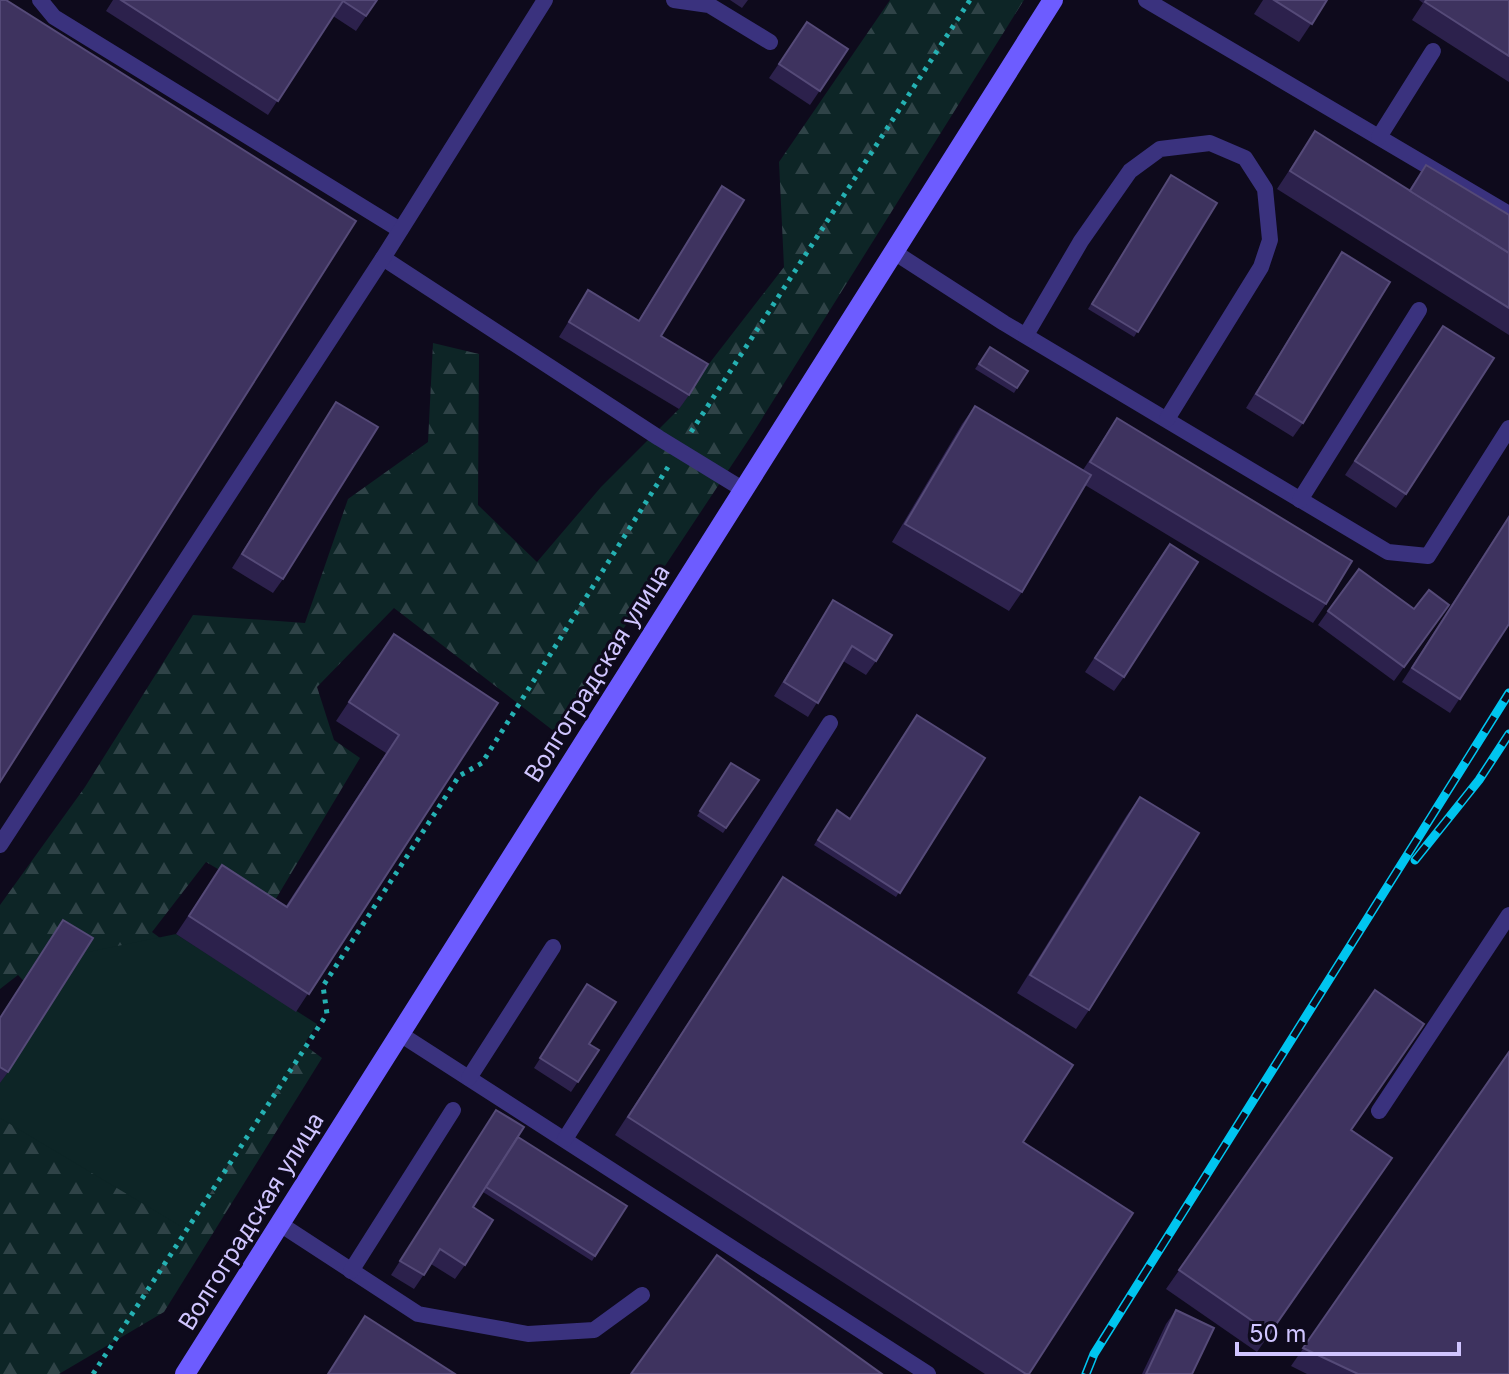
<svg xmlns="http://www.w3.org/2000/svg" width="1509" height="1374" viewBox="0 0 1509 1374" font-family="Inter,sans-serif">
	<defs>
		<pattern id="forest-firs" width="22" height="20" patternUnits="userSpaceOnUse" patternTransform="scale(2)"><rect width="22" height="20" fill="#0d2526"/><path d="M5 1l3.5 6h-7zM16 11l3.5 6h-7z" fill="#2f4347"/></pattern>
	</defs>
	<rect width="100%" height="100%" fill="#0e0a1c"/>
	<polygon fill="url(#forest-firs)" points="890,0 1024,0 753,433 555,732 394,608 317,687 334,740 360,758 274,902 206,862 152,932 322,1058 164,1312 59,1374 0,1374 0,1114 64,1023 18,975 0,989 0,905 85,787 193,615 305,623 348,499 428,442 433,343 479,354 478,505 537,562 601,487 679,409 698,378 784,267 779,162"/>
	<polygon fill="#0d2526" points="176,934 317,1024 187,1230 0,1118 0,1083 83,953"/>
	<g fill="none" stroke-linecap="round" stroke-linejoin="round">
		<g stroke="#25b1b3" stroke-width="5" stroke-dasharray="4 6" stroke-linecap="butt">
			<polyline points="691,432 970,0"/>
			<polyline points="93,1374 327,1014 323,986 459,776 482,763 668,467"/>
		</g>
		<g stroke="#3a327e" stroke-width="16">
			<polyline points="40,0 54,17 400,230"/>
			<polyline points="674,0 709,5 770,42"/>
			<polyline points="1146,0 1509,214"/>
			<polyline points="1379,137 1433,51"/>
			<polyline points="894,252 1004,323 1388,552 1428,556 1509,428"/>
			<polyline points="383,258 659,438 744,490"/>
			<polyline points="1026,335 1081,241 1130,171 1160,149 1210,143 1245,158 1265,189 1270,240 1261,267 1167,419"/>
			<polyline points="1300,500 1419,310"/>
			<polyline points="0,845 383,258 545,0"/>
			<polyline points="400,1034 928,1374"/>
			<polyline points="469,1078 553,947"/>
			<polyline points="1379,1111 1509,915"/>
			<polyline points="565,1139 830,723"/>
			<polyline points="280,1224 418,1314 528,1334 594,1330 642,1295"/>
			<polyline points="351,1271 453,1110"/>
		</g>
		<polyline stroke="#6d5cff" stroke-width="20" points="185,1374 1053,0"/>
		<defs>
			<g id="rail">
				<polyline points="1415,860 1479,780 1509,734"/>
				<polyline points="1086,1374 1094,1354 1509,693"/>
			</g>
		</defs>
		<use href="#rail" stroke="#00c5f0" stroke-width="9"/>
		<use href="#rail" stroke="#0e0a1c" stroke-width="6" stroke-dasharray="18" stroke-linecap="butt"/>
	</g>
	<g fill="#2c214c">
		<polygon points="113,0 377,0 356,31 333,16 268,115 106,11"/>
		<polygon points="730,0 748,0 742,8"/>
		<polygon points="1263,0 1327,0 1299,42 1254,14"/>
		<polygon points="1419,0 1509,0 1509,82 1412,20 1423,3"/>
		<polygon points="807,22 848,49 810,105 769,78"/>
		<polygon points="1315,131 1409,190 1426,165 1509,215 1509,335 1277,189"/>
		<polygon points="1171,175 1217,203 1134,337 1088,309"/>
		<polygon points="722,186 661,336 689,395 679,409 559,337 588,290 638,321"/>
		<polygon points="1342,252 1303,423 1293,437 1246,408"/>
		<polygon points="1443,326 1406,494 1396,508 1345,475"/>
		<polygon points="990,347 1028,371 1014,393 975,369"/>
		<polygon points="336,402 283,579 273,593 232,568"/>
		<polygon points="975,406 1083,470 1117,418 1326,604 1313,623 1085,485 1022,592 1009,611 892,542 962,424"/>
		<polygon points="1509,515 1509,624 1450,713 1402,682"/>
		<polygon points="1160,558 1124,677 1114,691 1085,672"/>
		<polygon points="833,600 876,661 866,675 843,661 808,717 774,696"/>
		<polygon points="1449,605 1394,681 1318,625 1328,611 1414,609"/>
		<polygon points="394,634 498,703 296,1012 176,934 222,865 286,906 386,753 336,721"/>
		<polygon points="985,758 896,897 814,845 837,810 850,818"/>
		<polygon points="731,763 759,780 723,833 697,816"/>
		<polygon points="1140,797 1089,1010 1076,1029 1017,993 1127,815"/>
		<polygon points="783,877 1023,1142 1029,1374 985,1374 615,1135"/>
		<polygon points="63,920 8,1072 0,1083 0,1017"/>
		<polygon points="1375,990 1351,1130 1392,1158 1257,1352 1166,1289"/>
		<polygon points="581,994 589,1044 599,1050 571,1092 534,1068"/>
		<polygon points="1509,1052 1509,1374 1307,1374 1291,1366"/>
		<polygon points="496,1110 518,1137 627,1206 592,1261 483,1192 473,1207 465,1265 455,1279 431,1264 414,1289 391,1275"/>
		<polygon points="1176,1310 1192,1374 1142,1374 1166,1324"/>
	</g>
	<g fill="#3e335f" stroke="#554a78" stroke-width="2">
		<polygon points="0,0 6,0 356,221 0,782"/>
		<polygon points="121,0 377,0 366,16 343,1 278,101"/>
		<polygon points="1274,0 1327,0 1312,24"/>
		<polygon points="1426,0 1509,0 1509,56 1425,2"/>
		<polygon points="807,22 848,49 820,91 779,64"/>
		<polygon points="1315,131 1509,253 1509,308 1290,171"/>
		<polygon points="1426,165 1509,215 1509,253 1410,191"/>
		<polygon points="1171,175 1217,203 1138,332 1092,304"/>
		<polygon points="722,186 744,200 661,336 708,364 689,395 569,322 588,290 639,321"/>
		<polygon points="1342,252 1390,282 1303,423 1256,394"/>
		<polygon points="1443,326 1494,358 1406,494 1355,461"/>
		<polygon points="990,347 1028,371 1017,388 979,364"/>
		<polygon points="336,402 378,427 283,579 242,554"/>
		<polygon points="975,406 1091,475 1022,592 905,524"/>
		<polygon points="1117,418 1352,561 1326,604 1090,462"/>
		<polygon points="1509,517 1509,624 1460,699 1412,668"/>
		<polygon points="1170,544 1198,562 1124,677 1095,658"/>
		<polygon points="1359,569 1414,609 1429,590 1449,605 1404,667 1328,611"/>
		<polygon points="833,600 892,635 876,661 852,646 818,703 784,682"/>
		<polygon points="394,634 498,703 309,994 189,916 222,865 287,907 399,735 349,702"/>
		<polygon points="917,715 985,758 900,893 818,840 837,810 850,819"/>
		<polygon points="731,763 759,780 726,828 700,811"/>
		<polygon points="1140,797 1199,833 1089,1010 1030,975"/>
		<polygon points="783,877 1073,1065 1023,1142 1133,1213 1029,1374 1026,1374 628,1117"/>
		<polygon points="63,920 93,938 8,1072 0,1067 0,1018"/>
		<polygon points="587,984 616,1002 589,1044 599,1050 578,1082 540,1058"/>
		<polygon points="1375,990 1424,1024 1351,1130 1392,1158 1270,1333 1179,1270"/>
		<polygon points="1509,1052 1509,1374 1358,1374 1303,1348"/>
		<polygon points="496,1110 524,1127 473,1207 493,1220 465,1265 440,1249 424,1275 400,1261"/>
		<polygon points="518,1137 627,1206 595,1256 486,1187"/>
		<polygon points="717,1255 882,1374 631,1374"/>
		<polygon points="1176,1310 1214,1328 1192,1374 1146,1374"/>
		<polygon points="365,1316 455,1374 328,1374"/>
	</g>
	<g text-anchor="middle" dominant-baseline="central" stroke-width="6" stroke-linejoin="round" paint-order="stroke">
		<g font-size="24" fill="#d0c5ff" stroke="#0e0a1c">
			<text transform="translate(597 673) rotate(-58)">Волгоградская улица</text>
			<text transform="translate(251 1221) rotate(-58)">Волгоградская улица</text>
		</g>
	</g>
	<path d="M1237 1342v12h222v-12" fill="none" stroke="#d0c5ff" stroke-width="4"/>
	<text x="1249" y="1342" font-size="24" fill="#d0c5ff" stroke="#0e0a1c" stroke-width="6" paint-order="stroke">50 m</text>
</svg>
